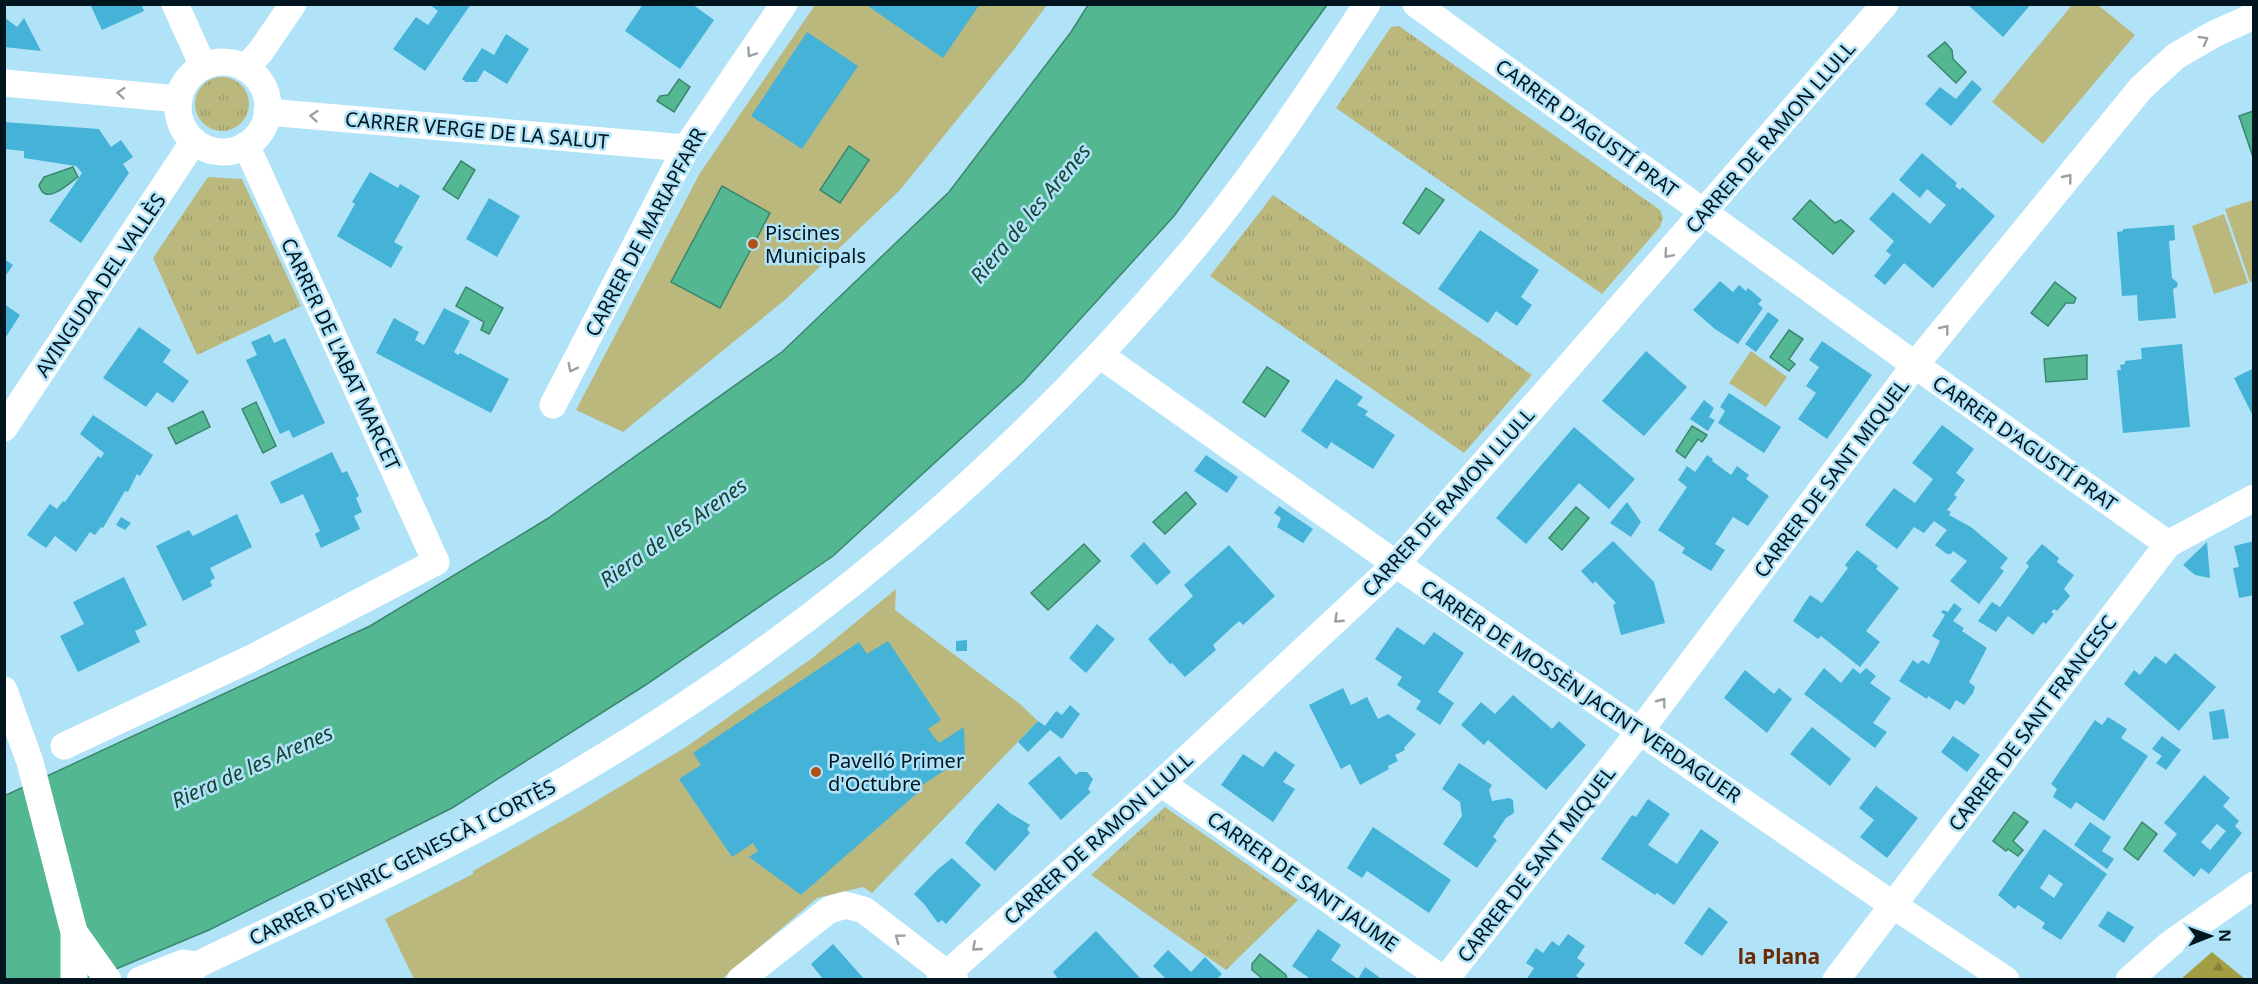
<svg xmlns="http://www.w3.org/2000/svg" width="2258" height="984" viewBox="0 0 2258 984" font-family="'Noto Sans',sans-serif">
	<defs>
		<pattern id="grass-tufts" width="24" height="20" patternUnits="userSpaceOnUse" patternTransform="scale(1.5)"><rect width="24" height="20" fill="#bbb87e"/><path d="M3 7l-1-3M5 7V3M7 7l1-3M15 17l-1-3M17 17v-4M19 17l1-3" fill="none" stroke="#9f9d6c"/></pattern>
		<pattern id="forest-firs" width="22" height="20" patternUnits="userSpaceOnUse" patternTransform="scale(1.5)"><rect width="22" height="20" fill="#a39d43"/><path d="M5 1l3.5 6h-7zM16 11l3.5 6h-7z" fill="#827f37"/></pattern>
	</defs>
	<rect width="100%" height="100%" fill="#b1e3f8"/>
	<g fill="url(#grass-tufts)">
		<polygon points="1399,26 1660,210 1663,218 1660,227 1602,294 1336,108 1391,27"/>
		<circle cx="222" cy="104" r="27"/>
		<polygon points="208,177 242,179 301,306 197,355 153,258"/>
		<polygon points="1273,195 1532,375 1464,453 1210,276"/>
		<polygon points="1165,807 1298,900 1226,970 1091,875"/>
	</g>
	<polygon fill="url(#forest-firs)" points="2212,952 2245,979 2181,979"/>
	<g fill="#bbb87e">
		<polygon points="815,5 1047,5 1012,52 900,190 786,299 623,432 576,410 700,173"/>
		<polygon points="2072,5 2098,5 2135,35 2043,144 1992,102"/>
		<polygon points="2253,200 2254,281 2250,282 2225,209"/>
		<polygon points="2224,214 2248,283 2214,294 2192,226"/>
		<polygon points="1751,351 1787,377 1766,407 1729,383"/>
		<polygon points="896,589 895,610 1020,704 1038,721 872,893 863,887 817,898 722,979 414,979 385,919 473,874 473,871 576,813 686,747 811,659"/>
	</g>
	<g fill="#53b891" stroke="#3a876e" stroke-width="1.5">
		<polygon points="1088,5 1327,5 1174,216 1023,382 833,556 647,684 452,808 209,930 92,979 5,980 4,796 370,626 547,519 782,352 949,192 1071,32"/>
		<polygon points="1945,42 1952,50 1953,59 1966,72 1956,83 1928,56"/>
		<polygon points="679,79 690,87 674,112 657,101 660,96 668,95"/>
		<polygon points="2253,111 2254,157 2253,157 2239,116"/>
		<polygon points="849,146 869,160 840,203 820,190"/>
		<polygon points="461,161 475,170 458,199 443,189"/>
		<path d="M73,167L78,177C68,184 45,207 39,185L44,177Z"/>
		<polygon points="722,186 770,213 720,308 671,282"/>
		<polygon points="1426,188 1444,200 1419,234 1403,223"/>
		<polygon points="1810,200 1835,223 1841,220 1854,231 1833,254 1793,219"/>
		<polygon points="2055,282 2076,298 2074,303 2066,303 2048,326 2031,313"/>
		<polygon points="466,287 503,308 489,334 481,330 484,322 456,306"/>
		<polygon points="1789,330 1803,339 1789,359 1795,364 1789,371 1770,357"/>
		<polygon points="2087,355 2087,379 2046,382 2044,359"/>
		<polygon points="1267,367 1289,381 1265,417 1243,402"/>
		<polygon points="256,402 276,446 263,453 242,409"/>
		<polygon points="203,411 210,427 176,444 168,428"/>
		<polygon points="1692,426 1707,435 1702,442 1698,439 1685,458 1676,451"/>
		<polygon points="1186,492 1196,504 1165,534 1153,522"/>
		<polygon points="1576,507 1589,518 1562,550 1549,538"/>
		<polygon points="1084,544 1100,561 1048,610 1031,593"/>
		<polygon points="2014,812 2028,822 2013,841 2023,850 2018,856 2008,849 2006,851 1993,841"/>
		<polygon points="2142,822 2157,834 2138,860 2124,849"/>
		<polygon points="1260,954 1286,975 1287,979 1263,979 1252,970 1252,964"/>
	</g>
	<g fill="#45b2d8" fill-rule="evenodd">
		<polygon points="90,4 141,4 144,11 102,30"/>
		<polygon points="429,4 471,4 425,71 393,49 416,17 428,25 438,11"/>
		<polygon points="643,4 692,4 714,20 680,69 625,31"/>
		<polygon points="865,4 980,4 943,58"/>
		<polygon points="1967,4 2031,4 2003,37"/>
		<polygon points="4,17 17,27 24,18 41,51 4,47"/>
		<polygon points="807,32 858,66 802,149 751,116"/>
		<polygon points="506,34 529,49 507,84 484,70 477,82 466,82 462,79 482,48 494,55"/>
		<polygon points="1972,80 1982,89 1951,126 1925,104 1940,87 1956,99"/>
		<polygon points="4,122 99,129 111,147 121,140 133,157 123,164 129,173 81,243 49,221 82,173 76,166 24,158 24,151 4,149"/>
		<polygon points="1922,153 1957,183 1955,186 1960,190 1962,187 1995,216 1933,288 1904,263 1885,285 1874,276 1891,255 1886,251 1894,241 1869,219 1893,192 1930,224 1946,205 1927,189 1920,198 1899,180"/>
		<polygon points="370,172 398,188 400,184 420,196 394,242 403,247 391,268 337,236 355,204 352,202"/>
		<polygon points="489,198 520,216 497,257 466,239"/>
		<polygon points="2174,225 2175,240 2169,241 2172,278 2178,283 2177,287 2173,289 2176,318 2139,321 2138,319 2137,295 2122,296 2117,232 2123,231 2123,229"/>
		<polygon points="1480,230 1539,270 1521,297 1532,305 1517,326 1496,311 1488,323 1438,289"/>
		<polygon points="4,259 13,265 4,278"/>
		<polygon points="1720,281 1733,292 1739,285 1746,291 1748,288 1762,300 1758,304 1763,308 1738,344 1715,329 1693,310"/>
		<polygon points="4,304 20,315 4,340"/>
		<polygon points="444,308 470,321 454,352 458,355 460,353 509,379 491,413 376,353 394,318 419,332 415,340 424,345"/>
		<polygon points="1768,312 1779,320 1756,352 1745,344"/>
		<polygon points="139,327 171,350 163,362 189,381 173,403 157,392 146,407 103,378"/>
		<polygon points="270,334 274,343 285,338 325,423 293,438 289,430 280,434 246,360 257,355 251,342"/>
		<polygon points="1822,341 1872,375 1827,439 1798,419 1816,393 1806,386 1819,367 1809,360"/>
		<polygon points="2182,344 2190,427 2123,433 2117,370 2121,370 2120,365 2125,364 2125,361 2142,359 2141,348"/>
		<polygon points="1646,351 1687,387 1644,436 1602,401"/>
		<polygon points="2254,368 2254,418 2234,378"/>
		<polygon points="1336,379 1363,397 1357,405 1368,411 1365,415 1395,435 1373,469 1331,442 1327,449 1301,431"/>
		<polygon points="1729,393 1781,427 1764,453 1718,423 1725,411 1720,407"/>
		<polygon points="1704,400 1714,408 1709,417 1715,420 1708,431 1690,419"/>
		<polygon points="93,415 153,455 140,476 137,474 128,492 125,491 103,528 101,527 95,535 90,532 76,552 55,536 46,548 27,535 50,504 57,509 63,501 65,502 98,456 101,458 104,453 80,434"/>
		<polygon points="1942,425 1974,449 1956,473 1965,480 1954,495 1957,497 1947,510 1951,512 1949,515 1971,527 2008,558 2000,568 2004,571 1979,604 1950,581 1967,561 1953,551 1951,554 1947,554 1935,545 1947,530 1941,526 1934,521 1924,533 1914,527 1897,549 1865,525 1894,488 1915,503 1933,479 1912,463"/>
		<polygon points="1574,427 1635,479 1609,509 1579,483 1526,544 1496,518"/>
		<polygon points="332,452 342,473 347,471 359,496 356,498 362,512 354,516 360,529 321,548 315,534 320,531 303,494 281,504 270,482"/>
		<polygon points="1206,455 1238,477 1227,493 1194,471"/>
		<polygon points="1707,455 1713,459 1712,461 1731,475 1737,466 1749,475 1746,479 1769,496 1748,526 1733,517 1715,544 1725,550 1711,571 1682,553 1685,548 1658,530 1687,487 1678,480 1687,466 1695,472"/>
		<polygon points="1627,502 1641,522 1631,537 1610,523"/>
		<polygon points="1279,506 1313,529 1303,543 1277,527 1281,518 1274,513"/>
		<polygon points="237,514 252,547 210,568 215,578 210,581 212,586 183,601 156,546 189,530 193,536"/>
		<polygon points="121,517 131,523 125,530 116,525"/>
		<polygon points="1613,541 1654,582 1665,623 1621,635 1613,605 1616,603 1595,581 1593,584 1581,571"/>
		<polygon points="2254,541 2254,595 2239,598 2233,568 2239,567 2234,546"/>
		<polygon points="1144,542 1171,572 1157,585 1130,556"/>
		<polygon points="2207,542 2210,578 2195,575 2183,565"/>
		<polygon points="2042,544 2059,558 2057,562 2074,575 2064,589 2070,596 2057,611 2054,609 2051,612 2054,614 2046,624 2043,622 2033,635 2008,616 1996,632 1978,621 1992,602 2000,607 2029,566 2026,563"/>
		<polygon points="1229,545 1275,596 1243,625 1239,621 1227,632 1213,645 1216,650 1185,677 1172,663 1170,664 1148,639 1193,596 1184,585"/>
		<polygon points="1857,550 1878,566 1876,569 1899,588 1866,631 1880,642 1860,667 1821,636 1818,639 1793,621 1810,595 1822,603 1848,568 1845,565"/>
		<polygon points="124,577 147,625 135,631 140,642 78,672 60,636 84,624 73,602"/>
		<polygon points="1954,603 1962,609 1953,621 1964,628 1962,631 1987,648 1969,682 1975,687 1973,693 1964,705 1956,700 1950,710 1928,696 1927,699 1899,681 1913,660 1918,664 1922,660 1929,664 1940,641 1932,636 1945,615 1941,612 1943,610 1948,612"/>
		<polygon points="1097,624 1115,639 1086,673 1069,658"/>
		<polygon points="1397,627 1424,645 1434,632 1464,653 1438,692 1454,703 1440,725 1416,709 1421,701 1397,685 1402,677 1375,659"/>
		<polygon points="967,640 967,651 956,651 956,641"/>
		<polygon points="888,641 941,720 928,729 939,743 964,727 965,757 921,786 922,789 801,895 749,857 758,851 753,843 732,857 679,779 701,765 693,753 859,642 867,654"/>
		<polygon points="2175,653 2216,687 2179,731 2124,684 2134,670 2140,675 2155,656 2166,664"/>
		<polygon points="1824,668 1841,683 1853,668 1860,674 1866,668 1876,676 1870,683 1891,698 1873,723 1887,732 1875,748 1804,694"/>
		<polygon points="1745,670 1774,694 1779,688 1792,699 1767,733 1724,698"/>
		<polygon points="1343,688 1351,705 1367,697 1378,719 1388,714 1416,734 1404,748 1405,750 1395,755 1398,761 1388,766 1389,769 1360,785 1350,764 1341,769 1309,705"/>
		<polygon points="1513,695 1552,729 1559,721 1586,745 1546,790 1488,740 1484,745 1461,725 1481,702 1495,714"/>
		<polygon points="1070,705 1080,714 1062,739 1050,730 1028,752 1018,742 1038,721 1045,726 1056,711 1062,715"/>
		<polygon points="2224,709 2229,738 2213,740 2209,712"/>
		<polygon points="2108,717 2127,729 2121,738 2148,756 2104,821 2076,802 2071,809 2053,797 2057,789 2051,784 2095,720 2102,725"/>
		<polygon points="1812,727 1851,759 1830,786 1790,754"/>
		<polygon points="1953,736 1980,755 1967,772 1941,752"/>
		<polygon points="2162,736 2181,750 2166,770 2156,763 2162,756 2152,749"/>
		<polygon points="1275,751 1295,765 1283,782 1295,789 1273,822 1221,785 1243,754 1263,767"/>
		<polygon points="1059,756 1076,775 1079,772 1087,772 1093,779 1088,789 1091,792 1061,820 1028,783"/>
		<polygon points="1459,763 1492,785 1489,790 1492,801 1509,798 1513,800 1514,813 1506,818 1493,837 1497,840 1477,868 1443,844 1462,816 1460,802 1442,789"/>
		<path d="M2204,775L2230,798L2223,806L2239,821L2235,826L2242,833L2209,874L2201,868L2194,877L2163,851L2177,834L2164,823ZM2217,824L2226,831L2210,850L2201,842Z"/>
		<polygon points="1876,786 1918,818 1887,858 1860,837 1874,820 1859,808"/>
		<polygon points="1648,799 1670,814 1648,845 1677,864 1701,829 1719,842 1674,905 1657,893 1655,895 1601,859 1632,815 1636,817"/>
		<polygon points="998,803 1010,813 1030,825 1027,829 1030,833 995,871 965,843 976,828"/>
		<polygon points="2090,822 2111,837 2102,851 2114,859 2107,869 2074,845"/>
		<polygon points="1373,827 1451,880 1429,913 1367,871 1362,878 1347,868"/>
		<path d="M2044,829L2107,874L2061,940L2042,928L2045,923L2018,905L2015,909L1998,895ZM2049,874L2063,884L2054,898L2040,888Z"/>
		<polygon points="952,858 981,885 946,924 942,920 938,923 924,904 914,894 937,870"/>
		<polygon points="1709,907 1728,922 1702,956 1684,943"/>
		<polygon points="2108,911 2134,927 2124,943 2098,926"/>
		<polygon points="1318,929 1341,945 1331,960 1358,979 1365,967 1383,980 1312,980 1292,966"/>
		<polygon points="1096,931 1142,980 1059,980 1053,972"/>
		<polygon points="1568,934 1585,946 1577,958 1585,964 1576,976 1582,980 1526,980 1534,968 1526,963 1536,948 1543,953 1552,941 1559,946"/>
		<polygon points="833,944 865,980 821,980 822,978 811,964"/>
		<polygon points="1168,950 1191,972 1205,957 1222,974 1216,980 1167,980 1153,966"/>
	</g>
	<g fill="none" stroke-linecap="round" stroke-linejoin="round">
		<g stroke="#fff" stroke-width="27">
			<polyline points="175,4 203,66"/>
			<polyline points="1416,4 1915,365 2168,544"/>
			<circle cx="223" cy="107" r="45"/>
			<polyline points="246,68 261,51 293,4"/>
			<polyline points="4,83 179,99"/>
			<polyline points="267,112 686,148"/>
			<polyline points="1100,355 1396,564 1893,905 2006,980"/>
			<polyline points="553,405 686,148 784,4"/>
			<polyline points="4,428 194,141"/>
			<polyline points="4,690 30,762 74,932 74,980"/>
			<polyline points="64,746 250,659 436,562 246,145"/>
			<polyline points="1161,783 1444,980"/>
			<polyline points="74,932 108,980"/>
			<polyline points="140,980 183,963 197,965"/>
			<path d="M184,980L197,965C322,905 450,848 570,777C811,636 1024,454 1202,238C1262,164 1315,84 1367,4"/>
			<polyline points="740,980 829,910 845,905 864,910 955,980"/>
			<polyline points="940,980 1161,783 1396,564 1885,4"/>
			<polyline points="1445,980 1640,731 1915,365 2141,88 2176,56 2214,34 2254,16"/>
			<polyline points="1836,980 2168,544 2254,498"/>
			<polyline points="2129,980 2170,944 2254,885"/>
		</g>
	</g>
	<defs><path id="oneway-chevron" d="M-2-3.5L2.5 0L-2 3.5" fill="none" stroke-width="1.6" stroke-linecap="round" stroke-linejoin="round" transform="scale(1.5)"/></defs>
	<g stroke="#99a1a5">
		<use href="#oneway-chevron" transform="translate(2204 40) rotate(-30)"/>
		<use href="#oneway-chevron" transform="translate(751 53) rotate(124)"/>
		<use href="#oneway-chevron" transform="translate(121 93) rotate(-175)"/>
		<use href="#oneway-chevron" transform="translate(314 116) rotate(-175)"/>
		<use href="#oneway-chevron" transform="translate(2068 178) rotate(-51)"/>
		<use href="#oneway-chevron" transform="translate(1668 254) rotate(131)"/>
		<use href="#oneway-chevron" transform="translate(1945 329) rotate(-51)"/>
		<use href="#oneway-chevron" transform="translate(572 368) rotate(117)"/>
		<use href="#oneway-chevron" transform="translate(1338 619) rotate(137)"/>
		<use href="#oneway-chevron" transform="translate(1662 702) rotate(-53)"/>
		<use href="#oneway-chevron" transform="translate(899 938) rotate(-143)"/>
		<use href="#oneway-chevron" transform="translate(976 947) rotate(139)"/>
	</g>
	<g fill="#b35018" stroke="#b1e3f8" stroke-width="2">
		<circle cx="753" cy="244" r="6"/>
		<circle cx="816" cy="772" r="6"/>
	</g>
	<g text-anchor="middle" dominant-baseline="central" stroke-width="5" stroke-linejoin="round" paint-order="stroke">
		<g font-size="20" fill="#00151e" stroke="#b1e3f8">
			<text transform="translate(1587 128) rotate(36)">CARRER D'AGUSTÍ PRAT</text>
			<text transform="translate(477 130) rotate(5)">CARRER VERGE DE LA SALUT</text>
			<text transform="translate(1770 137) rotate(-49)">CARRER DE RAMON LLULL</text>
			<text transform="translate(645 232) rotate(-62)">CARRER DE MARIAPFARR</text>
			<text transform="translate(100 285) rotate(-56)">AVINGUDA DEL VALLÈS</text>
			<text transform="translate(341 354) rotate(65)">CARRER DE L'ABAT MARCET</text>
			<text transform="translate(2025 443) rotate(35)">CARRER D'AGUSTÍ PRAT</text>
			<text transform="translate(1831 478) rotate(-53)">CARRER DE SANT MIQUEL</text>
			<text transform="translate(1448 502) rotate(-48)">CARRER DE RAMON LLULL</text>
			<text transform="translate(1581 691) rotate(34)">CARRER DE MOSSÈN JACINT VERDAGUER</text>
			<text transform="translate(2032 723) rotate(-53)">CARRER DE SANT FRANCESC</text>
			<text transform="translate(1098 838) rotate(-42)">CARRER DE RAMON LLULL</text>
			<text transform="translate(402 862) rotate(-27)">CARRER D'ENRIC GENESCÀ I CORTÈS</text>
			<text transform="translate(1536 864) rotate(-52)">CARRER DE SANT MIQUEL</text>
			<text transform="translate(1303 881) rotate(35)">CARRER DE SANT JAUME</text>
		</g>
		<g font-size="20" fill="#00151e" stroke="#b1e3f8" text-anchor="start">
			<text x="765" y="232">Piscines<tspan x="765" dy="23">Municipals</tspan></text>
			<text x="828" y="760">Pavelló Primer<tspan x="828" dy="23">d'Octubre</tspan></text>
		</g>
		<g font-size="21" font-style="italic" fill="#184333" stroke="#b1e3f8">
			<text transform="translate(1030 213) rotate(-50)">Riera de les Arenes</text>
			<text transform="translate(673 532) rotate(-35)">Riera de les Arenes</text>
			<text transform="translate(252 766) rotate(-24)">Riera de les Arenes</text>
		</g>
		<g font-size="21" font-weight="bold" fill="#6a2b07" stroke="#b1e3f8">
			<text x="1779" y="956">la Plana</text>
		</g>
	</g>
	<rect width="2258" height="984" fill="none" stroke="#00151e" stroke-width="12"/>
	<g transform="translate(2210 936) rotate(89)" stroke="#b1e3f8" stroke-width="4.5" paint-order="stroke">
	<path d="M0-4.5L10 22L0 15L-10 22Z" fill="#00151e"/>
	<text y="-9" font-size="16" font-weight="bold" text-anchor="middle" fill="#00151e">N</text>
	</g>
</svg>
